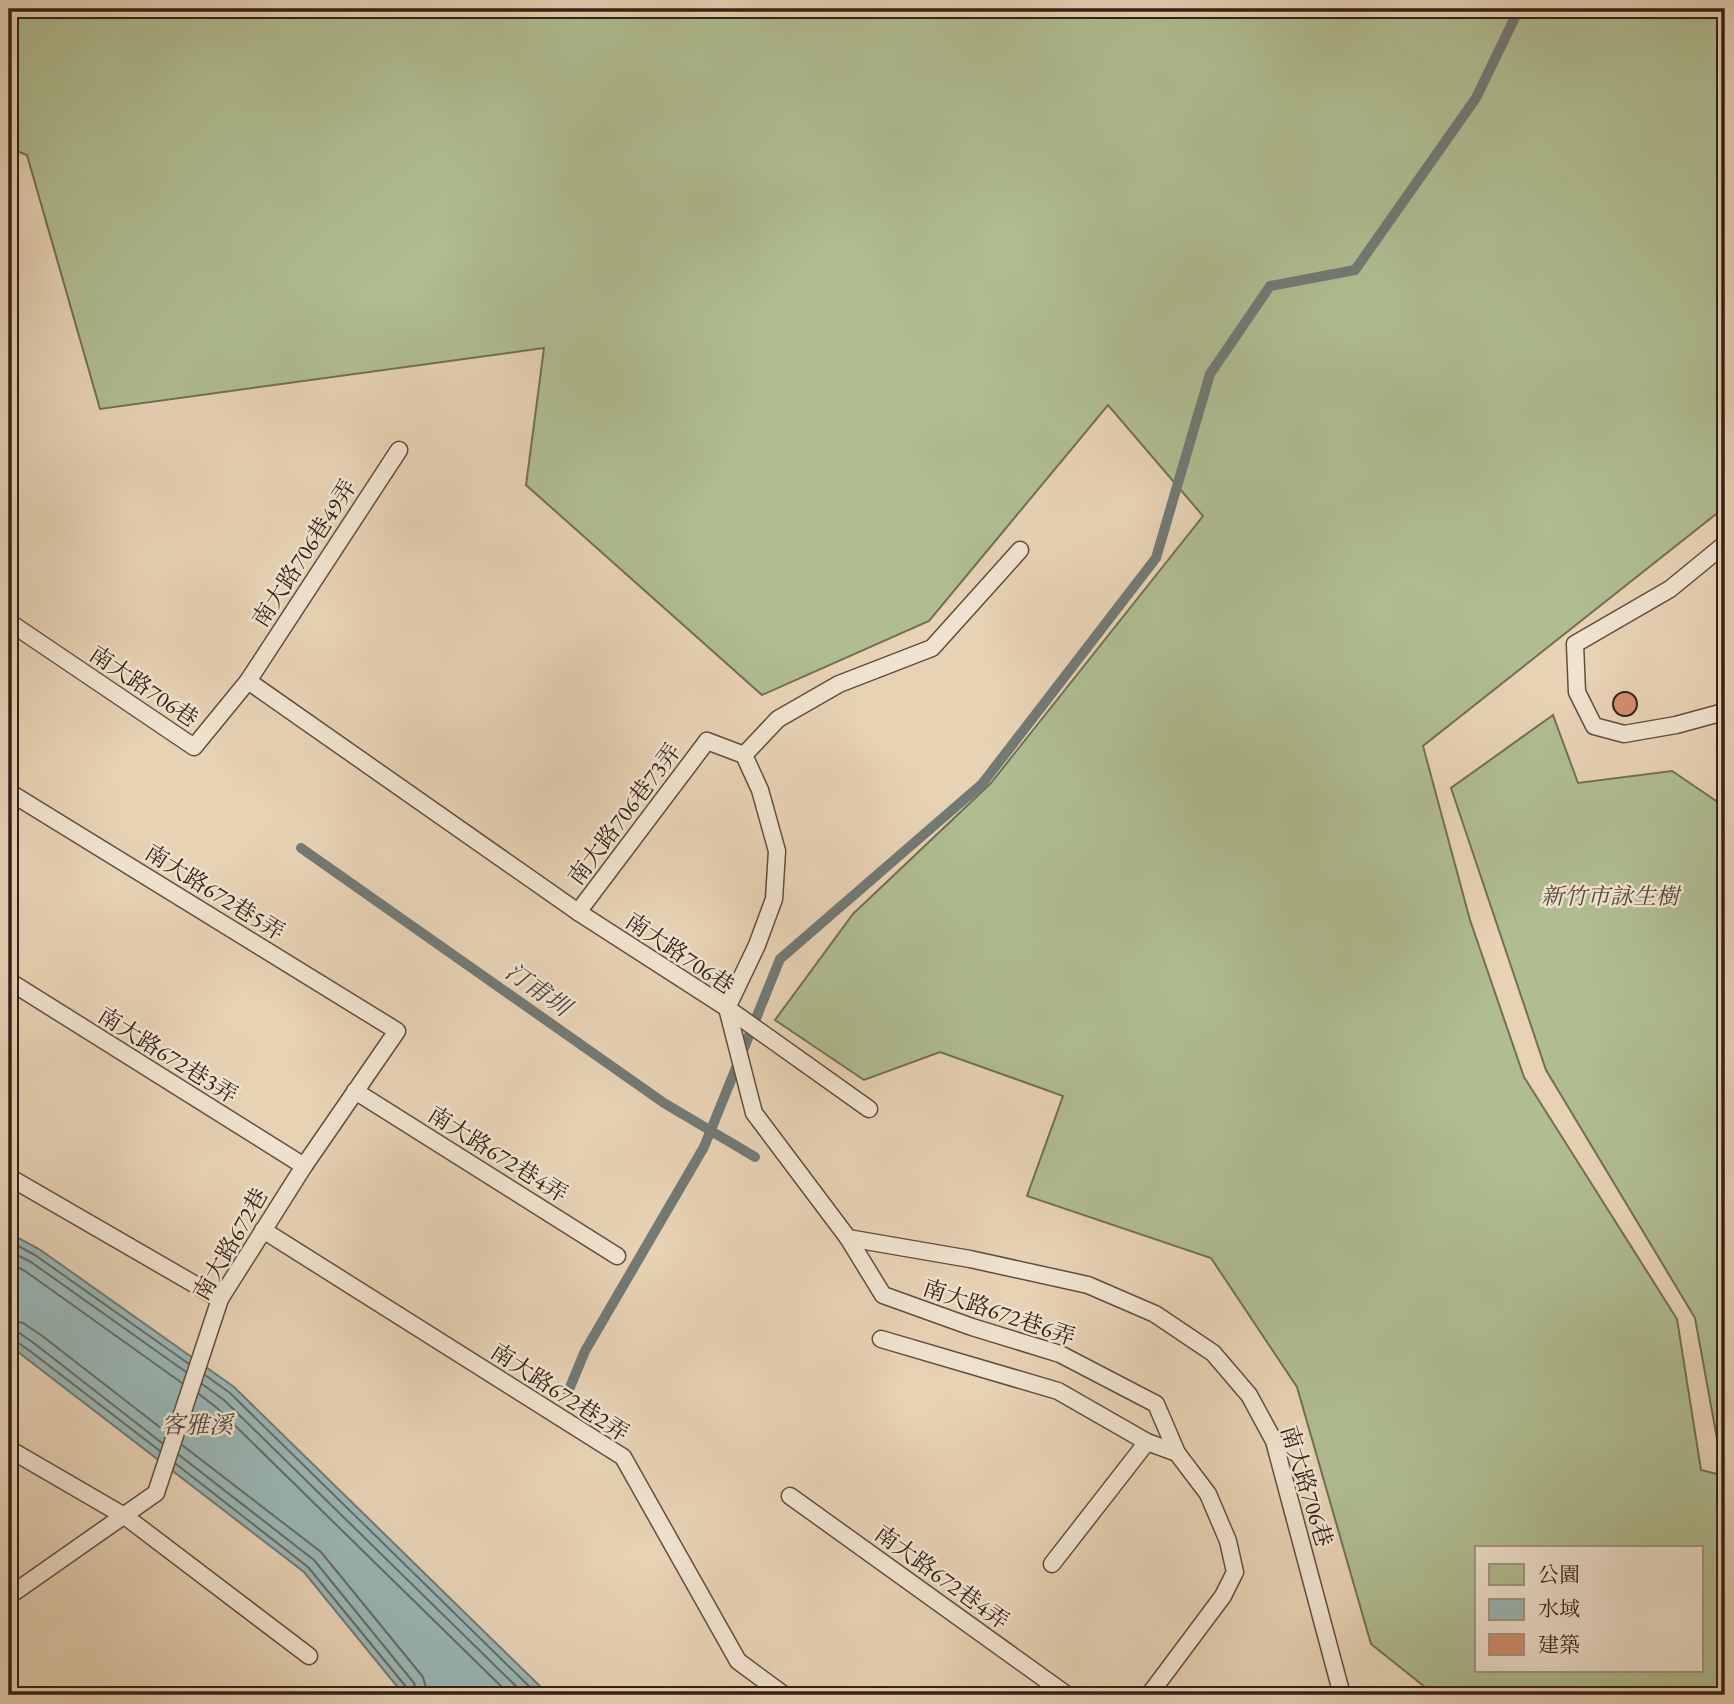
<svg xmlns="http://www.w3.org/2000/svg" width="1734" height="1704" viewBox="0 0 1734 1704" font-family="'EB Garamond','Noto Serif TC',serif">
	<rect width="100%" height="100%" fill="#e7d2b4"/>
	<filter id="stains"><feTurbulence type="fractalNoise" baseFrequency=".00286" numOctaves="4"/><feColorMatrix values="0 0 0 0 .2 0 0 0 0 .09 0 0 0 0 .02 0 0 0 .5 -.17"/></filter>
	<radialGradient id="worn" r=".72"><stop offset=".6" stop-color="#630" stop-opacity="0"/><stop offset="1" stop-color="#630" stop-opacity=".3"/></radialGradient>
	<g fill="#afbd91" stroke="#726f54" stroke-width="2" fill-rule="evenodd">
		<path d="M9,9H1725V507L1423,746L1470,920L1524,1077L1677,1319L1701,1470L1725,1476V1695H1435L1371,1644L1297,1387L1211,1258L1027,1196L1063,1096L940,1052L864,1080L775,1020L853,914L991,783L1203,516L1108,405L929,621L762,695L526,485L544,348L100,409L27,155L9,148ZM1477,1548H1701V1671H1477Z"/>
		<polygon points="1553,715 1578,783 1672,771 1725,807 1725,1456 1720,1455 1695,1318 1546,1070 1451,788"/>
	</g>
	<polygon fill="#99b6b5" stroke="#717a75" stroke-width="2" points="9,1233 39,1249 234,1387 549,1695 404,1695 304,1572 9,1345"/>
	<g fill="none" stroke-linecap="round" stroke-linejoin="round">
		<g stroke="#676c66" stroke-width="2">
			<polyline points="9,1241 35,1255 189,1364"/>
			<polyline points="9,1251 31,1262 186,1372"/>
			<polyline points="9,1263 25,1271 182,1383"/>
			<polyline points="9,1320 23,1323 41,1335 166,1432"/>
			<polyline points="9,1331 18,1332 35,1344 162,1443"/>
			<polyline points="9,1340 14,1340 30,1351 160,1451"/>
			<polyline points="205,1375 230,1393 538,1695"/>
			<polyline points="202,1384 224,1400 525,1695"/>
			<polyline points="199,1394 217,1408 510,1695"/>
			<polyline points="182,1445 321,1552 423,1677 428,1695"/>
			<polyline points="179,1455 314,1560 414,1683 417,1695"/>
			<polyline points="176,1464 308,1567 407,1688 409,1695"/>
		</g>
		<g stroke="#717a75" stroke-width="10">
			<polyline points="301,848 664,1103 755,1157"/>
			<polyline points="568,1392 585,1351 704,1147 780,959 982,784 1156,558 1210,374 1270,286 1355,270 1476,98 1519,9"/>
		</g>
	</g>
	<circle fill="#d28e6d" stroke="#352116" stroke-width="2" cx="1625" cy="704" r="12"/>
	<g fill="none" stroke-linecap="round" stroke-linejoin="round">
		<defs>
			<g id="service">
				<polyline points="9,622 194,747 248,681 578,912 727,1008 869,1109"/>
				<polyline points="248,681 399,450"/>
				<polyline points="9,701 9,700"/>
				<polyline points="1720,713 1676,725 1624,734 1594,726 1577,692 1575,644 1670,589 1725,544"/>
				<polyline points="744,755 778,719 839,684 932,648 1020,550"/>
				<polyline points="9,792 397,1031 304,1166 220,1299 156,1493 9,1596"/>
				<polyline points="578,912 707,741 744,755 760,790 777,851 774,899 757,945 727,1008"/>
				<polyline points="9,981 304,1166"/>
				<polyline points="727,1008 754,1113 848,1238 970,1259 1088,1285 1155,1314 1213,1353 1249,1395 1274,1441 1342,1695"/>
				<polyline points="355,1091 617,1256"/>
				<polyline points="9,1177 220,1299"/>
				<polyline points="263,1230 623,1457 738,1661 784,1695"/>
				<polyline points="848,1238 883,1295 972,1327 1060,1354 1156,1404 1177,1453 1208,1494 1228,1541 1235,1572 1223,1596 1149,1695"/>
				<polyline points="881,1339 1058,1391 1147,1442 1177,1453"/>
				<polyline points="9,1449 126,1517 309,1656"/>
				<polyline points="790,1496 1067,1695"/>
				<polyline points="1052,1564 1147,1442"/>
			</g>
		</defs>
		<use href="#service" stroke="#624d3e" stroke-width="19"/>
		<use href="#service" stroke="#efe2ce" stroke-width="16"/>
	</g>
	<g text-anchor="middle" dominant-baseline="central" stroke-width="5" stroke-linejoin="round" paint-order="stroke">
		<g font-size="23" fill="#352116" stroke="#efe2ce">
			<text transform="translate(304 553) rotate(-57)">南大路706巷49弄</text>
			<text transform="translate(144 686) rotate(34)">南大路706巷</text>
			<text transform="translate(624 814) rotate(-53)">南大路706巷73弄</text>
			<text transform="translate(215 892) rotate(32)">南大路672巷5弄</text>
			<text transform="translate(680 953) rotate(34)">南大路706巷</text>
			<text transform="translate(168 1055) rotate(32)">南大路672巷3弄</text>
			<text transform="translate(498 1154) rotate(32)">南大路672巷4弄</text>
			<text transform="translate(230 1244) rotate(-60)">南大路672巷</text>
			<text transform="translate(999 1312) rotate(19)">南大路672巷6弄</text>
			<text transform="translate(560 1392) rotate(33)">南大路672巷2弄</text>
			<text transform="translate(1307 1486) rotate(73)">南大路706巷</text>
			<text transform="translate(942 1577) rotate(36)">南大路672巷4弄</text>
		</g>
		<g font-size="23" font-style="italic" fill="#544835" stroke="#efe2ce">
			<text x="1610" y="896">新竹市詠生樹</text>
		</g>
		<g font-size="24" font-style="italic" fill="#4e463e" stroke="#efe2ce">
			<text transform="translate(538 989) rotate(35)">汀甫圳</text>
			<text x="197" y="1424">客雅溪</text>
		</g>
	</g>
	<rect width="1734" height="1704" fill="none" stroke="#e7d2b4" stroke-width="35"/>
	<rect x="10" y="10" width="1713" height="1683" fill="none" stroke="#352116" stroke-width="3.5"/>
	<rect x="18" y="18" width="1699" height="1669" fill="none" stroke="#352116" stroke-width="2"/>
	<rect x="1475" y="1546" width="228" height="126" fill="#efe2ce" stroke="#a59584" stroke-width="2"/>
	<rect x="1489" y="1564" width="35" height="21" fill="#afbd91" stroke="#a59584" stroke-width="2"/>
	<text x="1538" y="1582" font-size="21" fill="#352116">公園</text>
	<rect x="1489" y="1599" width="35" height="21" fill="#99b6b5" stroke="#a59584" stroke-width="2"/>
	<text x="1538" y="1616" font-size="21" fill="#352116">水域</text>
	<rect x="1489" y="1634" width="35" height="21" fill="#d28e6d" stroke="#a59584" stroke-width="2"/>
	<text x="1538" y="1652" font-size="21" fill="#352116">建築</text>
	<rect width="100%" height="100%" filter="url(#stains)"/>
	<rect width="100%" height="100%" fill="url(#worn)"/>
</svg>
